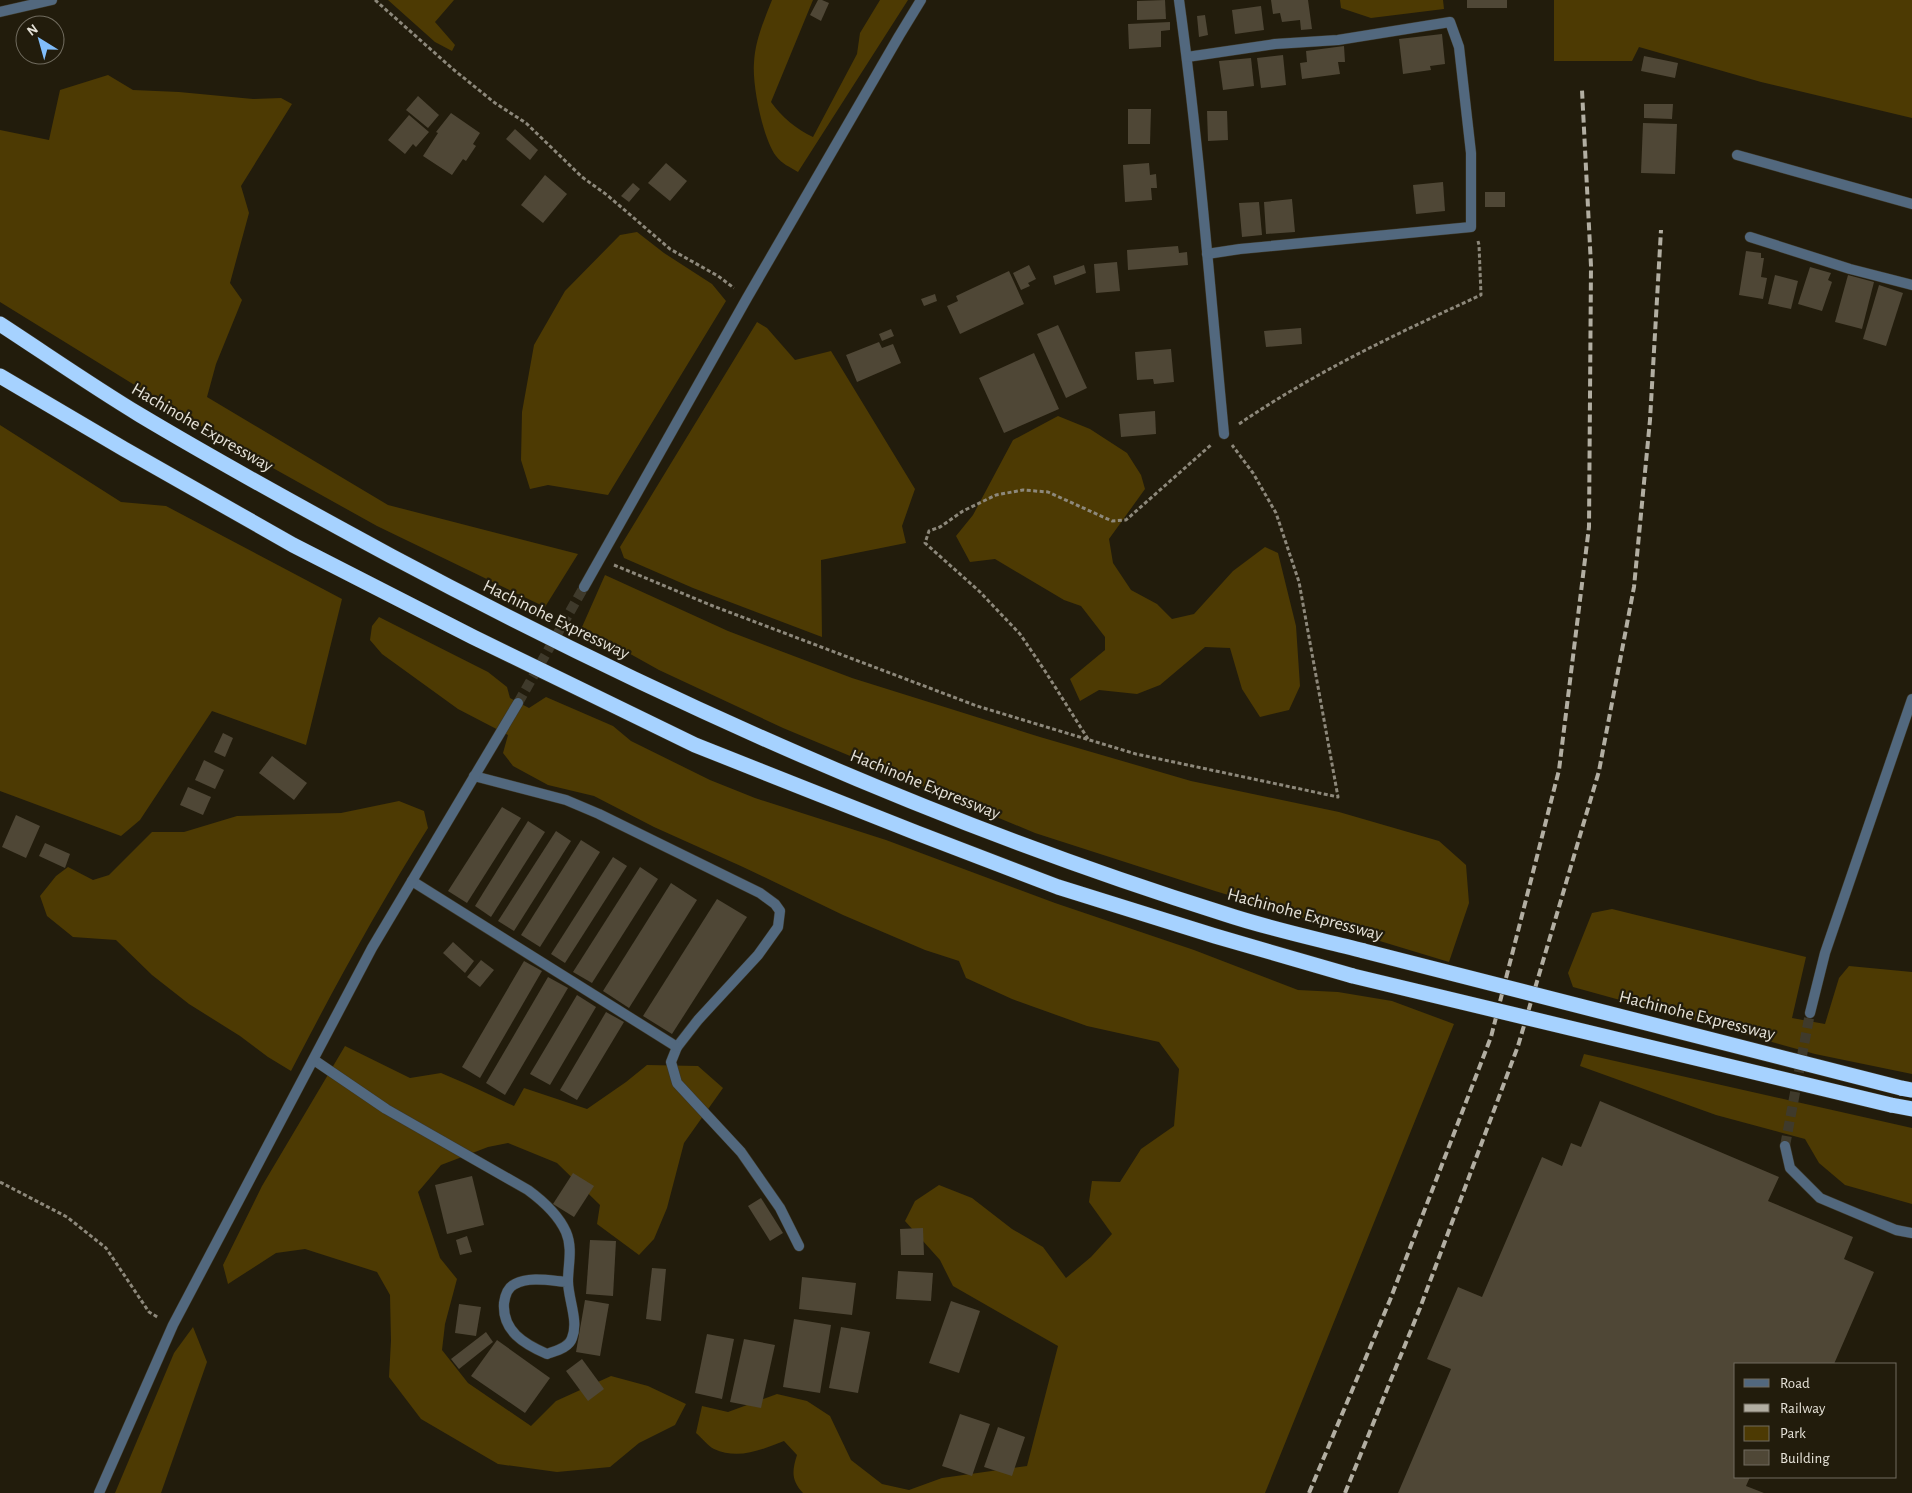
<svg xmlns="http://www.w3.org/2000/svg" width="1912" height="1493" viewBox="0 0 1912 1493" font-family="'Alegreya Sans',sans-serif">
	<rect width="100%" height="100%" fill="#221c0c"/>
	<g fill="#4d3a03">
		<polygon points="388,0 454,0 435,22 455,45 452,51 435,42"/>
		<path d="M772,0H813L771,102C781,116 797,130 813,137L857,54L860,33L880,0H908L798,172C790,167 782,164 776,156C763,139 752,85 754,63C755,41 764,20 772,0Z"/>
		<polygon points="1340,0 1443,0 1444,9 1371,18 1341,8"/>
		<polygon points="1554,0 1912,0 1912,118 1761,82 1639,47 1632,61 1554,61"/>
		<polygon points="108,75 133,90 179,92 253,99 281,98 292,104 241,186 249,213 230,283 242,300 216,364 207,397 388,505 578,554 545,607 377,526 235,447 0,302 0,130 49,140 60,90"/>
		<polygon points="637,232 664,253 712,284 726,301 608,495 548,485 530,489 521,460 522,412 534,345 565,291 620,235"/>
		<polygon points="757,322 767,328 795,360 831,351 915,489 902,526 906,543 821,560 822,637 693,588 624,558 620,547"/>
		<polygon points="1058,416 1090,429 1127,453 1141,475 1145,489 1109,539 1113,563 1131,590 1157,604 1172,619 1194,614 1233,571 1265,547 1278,553 1296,626 1300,686 1289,710 1260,717 1242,689 1230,648 1205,647 1160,685 1137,694 1099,690 1080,701 1070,679 1105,650 1105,637 1081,606 1064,600 995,559 970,562 956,536 973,515 1013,440"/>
		<polygon points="0,425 121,502 166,506 342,599 306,745 212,711 140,820 121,836 0,791"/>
		<polygon points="605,575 728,631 852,678 1040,737 1191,781 1339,812 1439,841 1466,865 1469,903 1449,962 1215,891 1035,833 783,728 659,670 582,627"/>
		<path d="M379,617L488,672L507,687L510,698L529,708L546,697L613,726L631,741L710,780L755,798L886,840L1055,903L1194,950L1298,990L1338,992L1392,1001L1454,1024L1265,1493H803C791,1480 792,1471 797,1455L784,1441C761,1450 738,1460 714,1449C708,1446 702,1438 696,1433L702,1406L728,1412L777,1394L807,1401L830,1416L851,1460L882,1484L909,1490L942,1478L1027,1466L1058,1346L953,1286L940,1260L905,1221L915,1201L939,1185L972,1198L1012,1229L1043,1247L1066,1278L1091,1257L1112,1234L1089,1202L1092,1181L1120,1182L1141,1149L1174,1126L1179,1069L1159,1042L1087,1026L1012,999L966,978L959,961L925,950L843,915L743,867L654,827L594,796L548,785L513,766L503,753L508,735L458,709L382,654L370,640L372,626Z"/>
		<path d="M399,801L424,811L428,828C378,907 334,988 291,1071L268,1057L240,1036L189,1004L152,975L116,940L73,937L47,916L40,896L56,876L68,867L93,880L109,875L152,832H184L237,816L341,813Z"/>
		<polygon points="1612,909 1806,957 1792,1018 1825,1024 1839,978 1849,966 1912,972 1912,1074 1815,1054 1573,987 1568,973 1592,913"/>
		<polygon points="345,1046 410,1078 441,1073 469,1085 514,1106 524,1088 587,1109 626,1082 647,1065 698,1066 723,1088 684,1143 667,1208 654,1239 639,1255 597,1224 600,1205 557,1163 508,1143 488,1147 441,1165 418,1192 440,1258 457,1279 445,1324 442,1350 468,1383 531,1426 556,1401 611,1376 648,1386 686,1404 675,1425 639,1443 610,1467 557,1472 498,1464 421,1419 389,1377 391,1341 390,1295 377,1272 305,1249 276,1253 228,1284 223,1265 262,1186"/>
		<polygon points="1584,1054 1912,1128 1912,1204 1845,1185 1819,1163 1805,1139 1716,1115 1580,1066"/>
		<polygon points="193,1327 207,1362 161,1493 115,1493 174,1353"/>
	</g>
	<g fill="#4f4736">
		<polygon points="818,0 822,0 829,3 821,21 810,15"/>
		<polygon points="1165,0 1166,19 1137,20 1137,1"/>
		<polygon points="1271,0 1308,0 1312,29 1301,30 1300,20 1282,22 1280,13 1273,14"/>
		<rect x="1467" y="0" width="40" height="8"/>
		<polygon points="1261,6 1264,30 1235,34 1232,10"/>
		<polygon points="1205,15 1208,35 1199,37 1197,16"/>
		<polygon points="1170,22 1170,30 1161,31 1161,47 1129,49 1128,24"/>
		<polygon points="1442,34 1445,64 1430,66 1431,70 1403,74 1399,39"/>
		<polygon points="1344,46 1345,62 1338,62 1340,74 1302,79 1300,63 1307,62 1306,51"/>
		<polygon points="1283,55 1286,85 1261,88 1257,58"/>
		<polygon points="1644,56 1678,63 1675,78 1641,71"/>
		<polygon points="1251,58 1254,86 1223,90 1219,61"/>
		<polygon points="418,96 439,115 428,128 406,110"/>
		<polygon points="1644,104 1673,104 1672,119 1644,118"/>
		<polygon points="1128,109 1151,109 1150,144 1128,144"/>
		<polygon points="1207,111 1227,111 1228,140 1208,141"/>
		<polygon points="451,113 480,133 473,144 476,146 466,161 463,159 452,175 423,156 438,133 436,132"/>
		<polygon points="409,115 429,132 416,147 413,144 405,154 388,140"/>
		<polygon points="1643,123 1677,124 1675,174 1641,173"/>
		<polygon points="515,129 538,150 530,160 506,139"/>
		<polygon points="666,163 687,181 670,201 648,183"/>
		<polygon points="1149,163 1150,175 1156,174 1157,188 1151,188 1152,200 1125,202 1123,165"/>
		<polygon points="545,175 567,194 543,223 521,205"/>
		<polygon points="1443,182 1445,211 1416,214 1413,185"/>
		<polygon points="633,183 640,189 629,202 621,196"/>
		<rect x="1485" y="192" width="20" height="15"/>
		<polygon points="1292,199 1295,232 1266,234 1264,202"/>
		<polygon points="1259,202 1262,235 1242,237 1239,203"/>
		<polygon points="1178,246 1179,253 1187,252 1188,265 1128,270 1127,250"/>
		<polygon points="1746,251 1761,253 1761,258 1764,258 1761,277 1767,278 1763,299 1739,295"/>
		<polygon points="1117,262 1120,291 1096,293 1094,264"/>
		<polygon points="1029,265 1036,279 1028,283 1030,286 1021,290 1013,273"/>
		<polygon points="1084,265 1086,273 1055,285 1053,276"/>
		<polygon points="1810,267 1831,273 1828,280 1832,282 1822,311 1798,304"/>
		<polygon points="1009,271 1024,304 960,334 947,306 958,301 956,296"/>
		<polygon points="1775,275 1798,281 1791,309 1768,304"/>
		<polygon points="1848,275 1874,282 1862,329 1835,322"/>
		<polygon points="1879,285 1903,293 1886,346 1863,339"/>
		<polygon points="935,294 937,301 924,306 921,299"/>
		<polygon points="1058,325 1087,388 1066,398 1037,334"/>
		<polygon points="1301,328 1302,344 1266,347 1264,331"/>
		<polygon points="891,329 894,336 882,341 879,334"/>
		<polygon points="879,342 882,348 893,344 901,363 857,382 846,355"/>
		<polygon points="1171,349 1174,382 1154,384 1153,379 1137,380 1135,352"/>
		<polygon points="1034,353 1059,409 1004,433 979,378"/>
		<polygon points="1155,411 1156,434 1121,437 1119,414"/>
		<polygon points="223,733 233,738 225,757 214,752"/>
		<polygon points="272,756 307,783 294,800 259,773"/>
		<polygon points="204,760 224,770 215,789 195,780"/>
		<polygon points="188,787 211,797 203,815 180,805"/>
		<polygon points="502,807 521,818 467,903 448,891"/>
		<polygon points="16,815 40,826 26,858 2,847"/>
		<polygon points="528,821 545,832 491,917 475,906"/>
		<polygon points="556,831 571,841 514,931 498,921"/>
		<polygon points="581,840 600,852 540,947 521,935"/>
		<polygon points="45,843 70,854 65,868 39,856"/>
		<polygon points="613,857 627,866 565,963 551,954"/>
		<polygon points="640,867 658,879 592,983 573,972"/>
		<polygon points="671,883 697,900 629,1008 603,991"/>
		<polygon points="717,899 747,917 672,1034 643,1016"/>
		<polygon points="453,942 474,961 465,973 443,953"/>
		<polygon points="481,960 494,970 480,987 467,977"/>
		<polygon points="524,961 542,971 480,1078 462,1067"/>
		<polygon points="548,977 568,988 505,1095 486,1083"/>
		<polygon points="577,995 596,1007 550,1085 530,1074"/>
		<polygon points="606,1012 624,1022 577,1100 560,1090"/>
		<polygon points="1600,1101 1779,1177 1768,1201 1853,1237 1844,1259 1874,1272 1834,1364 1736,1364 1736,1477 1750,1477 1746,1486 1764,1493 1398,1493 1451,1369 1427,1359 1458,1287 1482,1297 1542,1157 1562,1166 1571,1143 1581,1147"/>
		<polygon points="573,1173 594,1186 574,1217 553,1204"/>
		<polygon points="472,1176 484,1225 447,1234 435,1185"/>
		<polygon points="761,1198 783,1233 770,1241 748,1206"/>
		<polygon points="923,1228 924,1255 901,1255 900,1229"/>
		<polygon points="467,1236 472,1252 460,1255 456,1240"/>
		<polygon points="590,1240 616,1241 613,1296 586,1294"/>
		<polygon points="652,1268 666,1269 661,1321 646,1319"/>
		<polygon points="898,1271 933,1273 931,1301 896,1299"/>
		<polygon points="802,1277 856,1283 852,1315 799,1309"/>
		<polygon points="585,1300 609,1304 600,1356 576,1352"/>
		<polygon points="951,1301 980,1311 959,1373 929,1363"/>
		<polygon points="459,1304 481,1307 476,1336 455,1333"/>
		<polygon points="794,1319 831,1325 820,1393 783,1387"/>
		<polygon points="841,1327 870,1332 858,1393 829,1388"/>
		<polygon points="486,1332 493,1342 459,1369 451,1359"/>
		<polygon points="707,1334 734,1339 722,1399 695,1393"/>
		<polygon points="744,1339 775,1345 761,1408 730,1402"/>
		<polygon points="497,1340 550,1378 525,1413 471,1376"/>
		<polygon points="582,1359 604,1389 588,1401 566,1371"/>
		<polygon points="960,1414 990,1424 972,1476 942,1466"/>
		<polygon points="998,1427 1025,1437 1012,1476 984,1467"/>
	</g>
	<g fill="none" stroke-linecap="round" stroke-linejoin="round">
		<g stroke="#3f3a2b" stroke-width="10" stroke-dasharray="10 5" stroke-linecap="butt">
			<polyline points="518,703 584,587"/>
			<polyline points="1785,1146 1810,1013"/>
		</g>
		<defs>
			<g id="service">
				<polyline points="474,776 566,800 599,814 760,893 775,904 780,911 778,927 758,955 698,1020 677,1047 671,1062 677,1083 741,1152 780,1208 799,1246"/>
				<polyline points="412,881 677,1047"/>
				<path d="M314,1060L386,1109L528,1190C543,1201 558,1214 566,1232C573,1248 568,1265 568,1281C568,1299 579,1321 572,1338C569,1348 555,1351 547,1354C524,1344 502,1331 504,1303C505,1296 508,1287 515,1284C530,1276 552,1281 568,1282"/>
			</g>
			<g id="minor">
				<path d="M1179,0C1199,144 1210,289 1224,434"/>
				<polyline points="1187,57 1275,44 1338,40 1450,22 1459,47 1471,153 1471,227 1240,249 1207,254"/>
				<polyline points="1737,155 1912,204"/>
				<polyline points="1750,237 1850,269 1912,285"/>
				<polyline points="584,587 747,298 899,36 921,0"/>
				<polyline points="1810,1013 1825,953 1912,699"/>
				<polyline points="1785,1146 1790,1168 1820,1198 1896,1230 1912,1233"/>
				<polyline points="99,1493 173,1325 372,948 518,703"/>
			</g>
			<polyline id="tertiary" points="0,12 52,0"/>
			<g id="motorway">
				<path d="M0,324C46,354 92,386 140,415C222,464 306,510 391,556C657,698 937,824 1225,914C1270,929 1318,939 1364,951"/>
				<polyline points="0,376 124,449 293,545 473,637 695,745 917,833 1058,887 1215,936 1353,976"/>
				<polyline points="1901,1088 1912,1090"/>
				<polyline points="1891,1105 1912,1109"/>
			</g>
		</defs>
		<use href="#service" stroke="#3d3829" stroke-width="11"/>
		<use href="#minor" stroke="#3d3829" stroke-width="11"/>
		<use href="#tertiary" stroke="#3d3829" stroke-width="11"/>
		<use href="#motorway" stroke="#3d3829" stroke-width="16"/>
		<g stroke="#8d887b" stroke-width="3" stroke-dasharray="4 2.5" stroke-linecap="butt">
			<polyline points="375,0 454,70 495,103 526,123 582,177 607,195 670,249 718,276 734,288"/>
			<path d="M1239,424C1315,372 1398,333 1481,295L1479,245L1478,241"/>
			<polyline points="614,565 713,606 977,706 1136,754 1338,797 1299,582 1276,513 1253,473 1232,445"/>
			<polyline points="1088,739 1045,671 1020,634 979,591 925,543 929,531 940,527 963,511 996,495 1023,490 1048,492 1112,521 1126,520 1212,444"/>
			<polyline points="0,1182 67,1217 106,1248 149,1312 159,1318"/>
		</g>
		<use href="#service" stroke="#52687e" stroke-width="10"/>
		<use href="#minor" stroke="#52687e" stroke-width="10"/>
		<use href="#tertiary" stroke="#52687e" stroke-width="10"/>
		<use href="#motorway" stroke="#a6d2ff" stroke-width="15"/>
		<g stroke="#b2aea2" stroke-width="4" stroke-dasharray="8 4" stroke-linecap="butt">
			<polyline points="1309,1493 1390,1300 1491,1037 1559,770 1589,527 1591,266 1582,90"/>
			<polyline points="1345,1493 1420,1308 1518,1046 1599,771 1634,587 1650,420 1661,230"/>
		</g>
		<defs>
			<g id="motorway-bridge">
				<polyline points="1364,951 1901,1088"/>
				<polyline points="1353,976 1891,1105"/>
			</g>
		</defs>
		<use href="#motorway-bridge" stroke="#3d3829" stroke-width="16" stroke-linecap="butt"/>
		<use href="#motorway-bridge" stroke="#a6d2ff" stroke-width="15"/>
	</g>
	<g text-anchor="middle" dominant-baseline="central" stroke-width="4.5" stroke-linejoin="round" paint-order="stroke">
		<g font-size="18" fill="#e6e2d8" stroke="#221c0c">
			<text transform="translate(202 428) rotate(30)">Hachinohe Expressway</text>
			<text transform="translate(556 620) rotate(26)">Hachinohe Expressway</text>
			<text transform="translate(925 785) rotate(22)">Hachinohe Expressway</text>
			<text transform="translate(1305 915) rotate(15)">Hachinohe Expressway</text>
			<text transform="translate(1697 1016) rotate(14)">Hachinohe Expressway</text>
		</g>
	</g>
	<rect x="1734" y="1363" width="162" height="115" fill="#221c0c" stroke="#706b5e"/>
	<rect x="1744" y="1379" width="25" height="8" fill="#52687e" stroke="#706b5e"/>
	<text x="1780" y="1388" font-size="15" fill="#e6e2d8">Road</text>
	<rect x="1744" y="1404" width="25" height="8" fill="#b2aea2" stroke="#706b5e"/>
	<text x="1780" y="1413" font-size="15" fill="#e6e2d8">Railway</text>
	<rect x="1744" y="1426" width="25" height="15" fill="#4d3a03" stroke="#706b5e"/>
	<text x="1780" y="1438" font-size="15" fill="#e6e2d8">Park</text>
	<rect x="1744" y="1450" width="25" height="15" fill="#4f4736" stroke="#706b5e"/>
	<text x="1780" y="1463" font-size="15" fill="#e6e2d8">Building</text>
	<g transform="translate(40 40) rotate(323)"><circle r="24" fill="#221c0c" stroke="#706b5e"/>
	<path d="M0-4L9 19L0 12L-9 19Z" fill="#81bdfa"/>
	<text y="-8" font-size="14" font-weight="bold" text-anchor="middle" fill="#e6e2d8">N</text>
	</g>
</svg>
